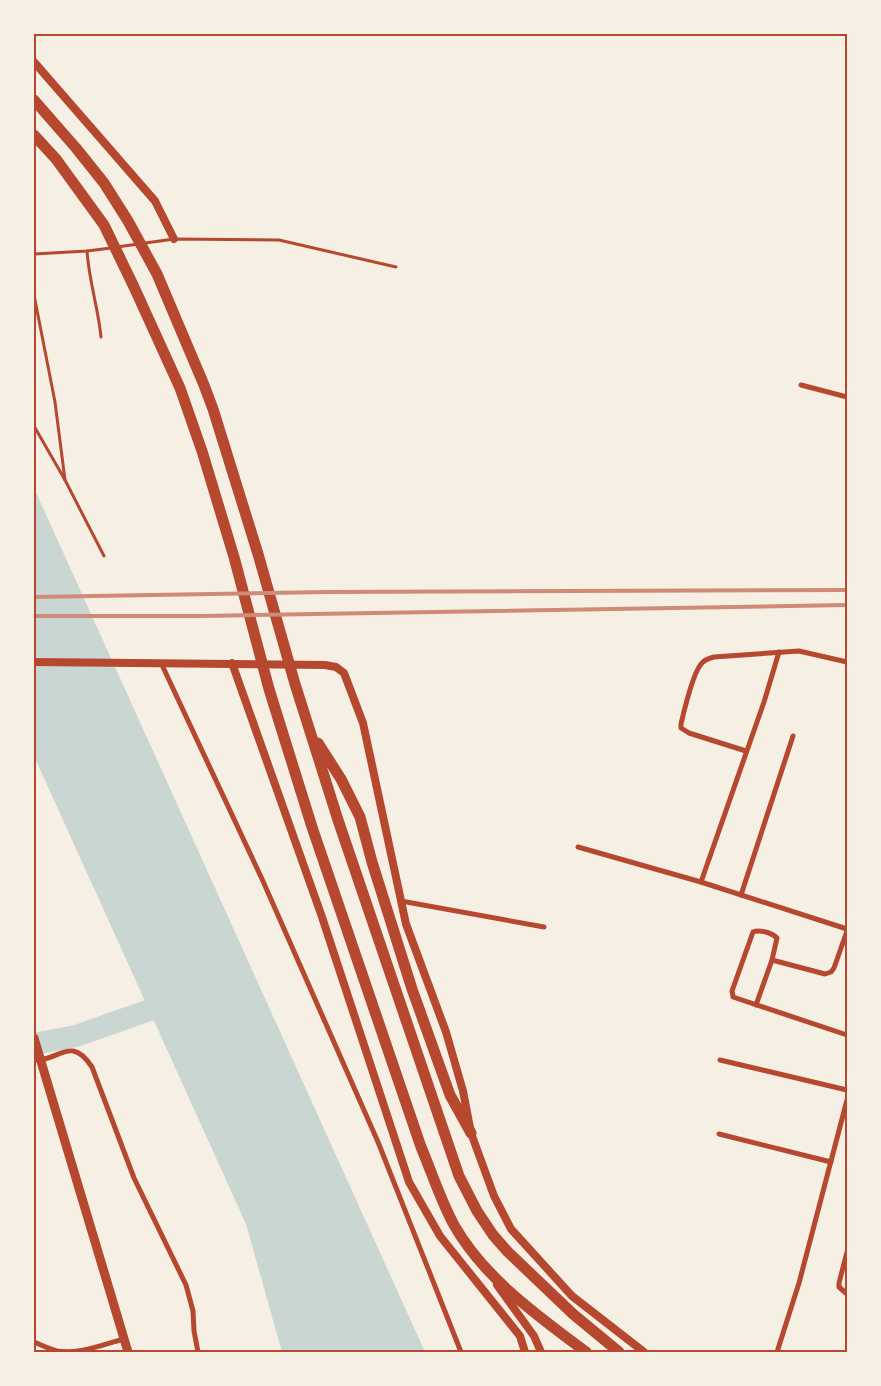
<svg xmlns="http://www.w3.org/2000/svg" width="881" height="1386" viewBox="0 0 881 1386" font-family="Barlow,sans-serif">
	<rect width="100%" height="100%" fill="#f6efe4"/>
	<polygon fill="#c9d6d2" points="34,488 425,1352 282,1352 246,1224 34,756"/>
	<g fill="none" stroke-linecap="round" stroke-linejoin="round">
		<polyline stroke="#c9d6d2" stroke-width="22" points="34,1044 76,1036 178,1000"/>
		<g stroke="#b5482f" stroke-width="3">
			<polyline points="117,247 174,239 279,240 396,267"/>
			<path d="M87,251C89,281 98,307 101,337"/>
			<polyline points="34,254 87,251 111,248"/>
			<polyline points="34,295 55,402 65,480"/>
			<polyline points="34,426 65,480 104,556"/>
		</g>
		<g stroke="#b5482f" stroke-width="5">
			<polyline points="801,385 847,397"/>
			<polyline points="779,652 764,702 701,882 847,929"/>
			<polyline points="162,665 262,879 378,1142 461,1352"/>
			<path d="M746,751L689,733L681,728V724C684,711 694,669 703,662C706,659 710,658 714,657L799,651L847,662"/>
			<polyline points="578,847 701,882"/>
			<polyline points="741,895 793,736"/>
			<polyline points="401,901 544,927"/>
			<path d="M772,960L777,938C772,933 760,929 753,932L732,991L733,997L847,1035"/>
			<polyline points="756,1005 772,960 825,974 831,972 834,968 847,931"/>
			<path d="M34,1060C59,1062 70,1034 92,1067L134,1178L186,1285L193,1311L194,1331L198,1352"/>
			<polyline points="720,1060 847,1090"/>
			<polyline points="719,1134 831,1162"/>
			<polyline points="847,1252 839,1283 839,1287 847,1294"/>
			<path d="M34,1342C41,1345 49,1349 57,1351C78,1355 104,1344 124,1339"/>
			<polyline points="777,1352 799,1283 847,1100"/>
		</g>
		<g stroke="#b5482f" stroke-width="8">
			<polyline points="34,62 155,201 174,239"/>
			<polyline points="34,662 325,665 336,667 344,673 363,723 406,924 446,1032 463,1091 471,1133 494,1196 511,1229 572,1296 644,1352"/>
			<polyline points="232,663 322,917 409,1182 440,1236 520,1336 525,1352"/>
			<polyline points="497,1285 534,1336 541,1352"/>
		</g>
		<polyline stroke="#b5482f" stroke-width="9" points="34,1038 128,1352"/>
		<g stroke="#b5482f" stroke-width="11">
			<polyline points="34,100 76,148 104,183 128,221 157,274 204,385 213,409 258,554 295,684 338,820 459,1176 477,1211 493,1235 508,1252 573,1314 619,1352"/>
			<path d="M34,135L56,159L104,225L134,287L180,388L202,451L234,557L269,689L312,827L421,1147C432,1173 441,1201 454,1225C484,1278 538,1316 586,1352"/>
			<polyline points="318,743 341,779 360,817 372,862 412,989 450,1095 471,1133"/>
		</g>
		<g stroke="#cf8b77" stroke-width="4">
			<polyline points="34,597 327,592 847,590"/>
			<polyline points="34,616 202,616 847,605"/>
		</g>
	</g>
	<rect width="881" height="1386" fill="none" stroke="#f6efe4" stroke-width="70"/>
	<rect x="35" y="35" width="811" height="1316" fill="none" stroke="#b5482f" stroke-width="2"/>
</svg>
